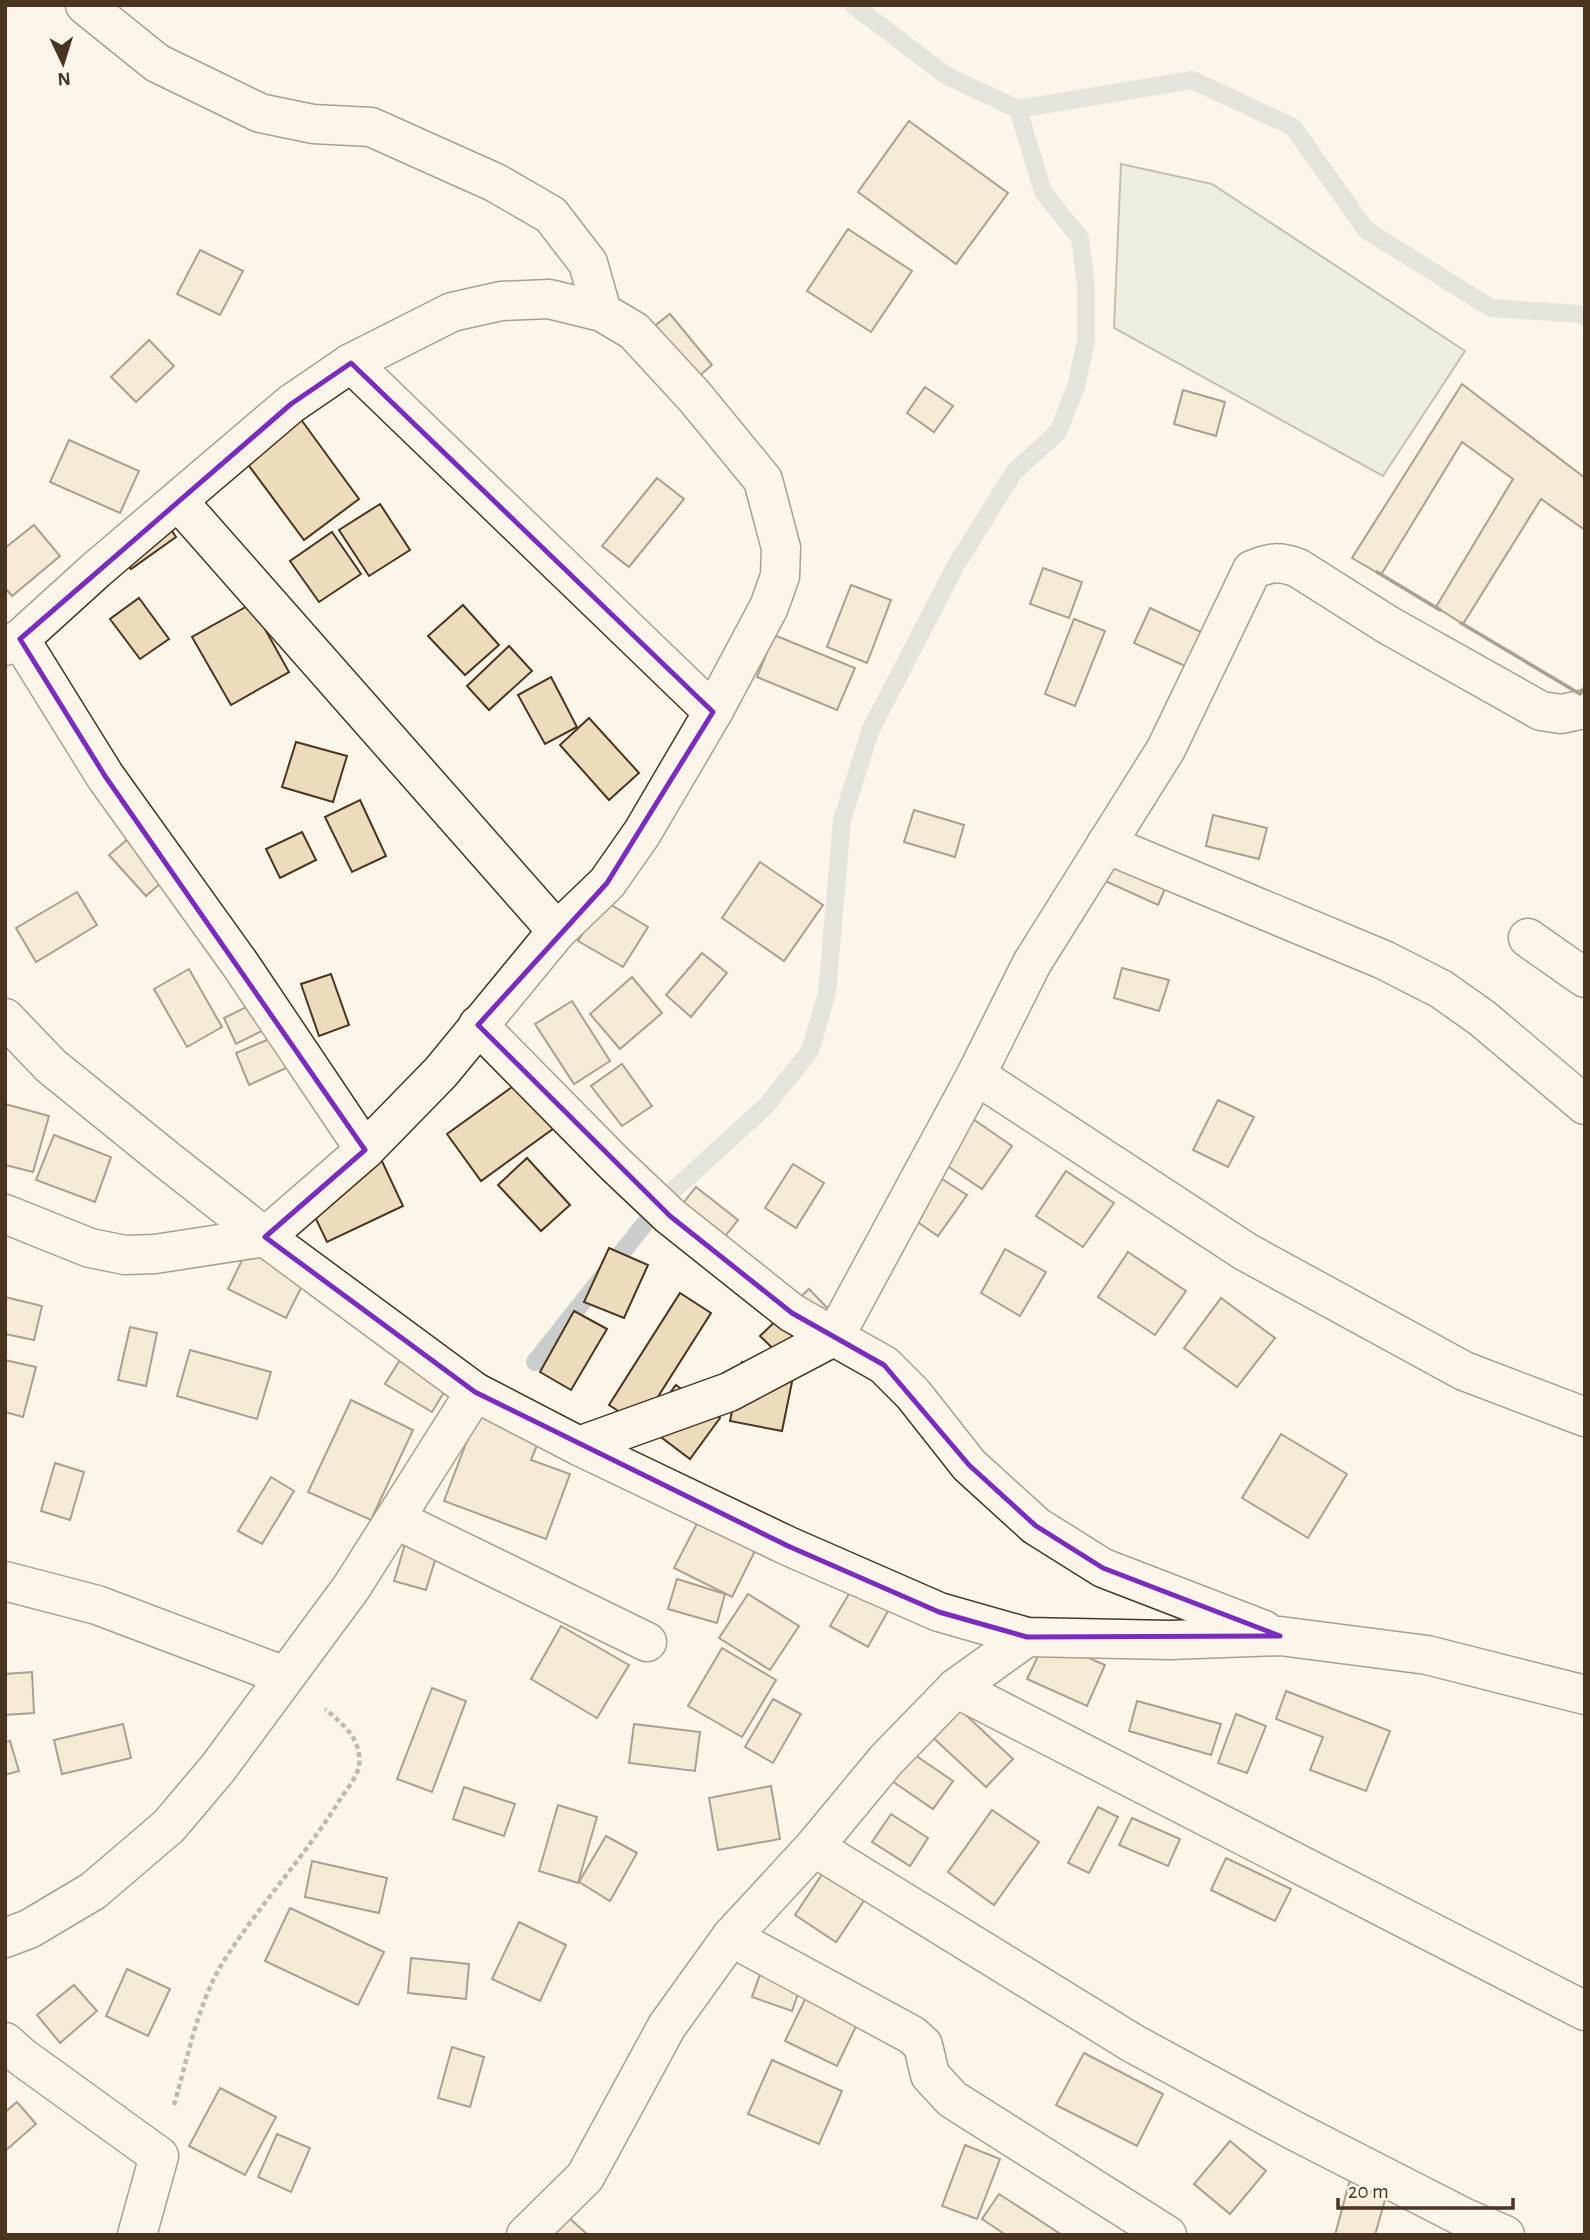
<svg xmlns="http://www.w3.org/2000/svg" width="1590" height="2240" viewBox="0 0 1590 2240" font-family="'Alegreya Sans',sans-serif">
	<rect width="100%" height="100%" fill="#fbf6e9"/>
	<polygon fill="#dce7d0" stroke="#887966" stroke-width="2" points="1121,164 1212,184 1465,351 1383,476 1114,328"/>
	<g fill="none" stroke-linecap="round" stroke-linejoin="round">
		<g stroke="#c9cecd" stroke-width="18">
			<polyline points="853,5 947,76 1018,109 1192,80 1293,127 1366,230 1491,308 1580,314 1585,317"/>
			<polyline points="535,1362 666,1197 767,1105 810,1051 827,993 842,820 871,729 955,567 1014,472 1058,432 1076,387 1086,341 1086,286 1080,238 1043,192 1018,109"/>
		</g>
	</g>
	<g fill="#ecdcbc" stroke="#4a3520" stroke-width="2">
		<polygon points="909,121 1008,193 956,264 858,192"/>
		<polygon points="848,229 912,271 871,332 807,291"/>
		<polygon points="200,250 243,271 220,315 177,294"/>
		<polygon points="670,314 712,365 683,390 639,338"/>
		<polygon points="149,340 174,366 136,402 111,377"/>
		<polygon points="1462,384 1585,478 1585,530 1541,499 1463,624 1436,607 1513,479 1462,442 1381,575 1352,558"/>
		<polygon points="925,387 953,406 934,432 907,413"/>
		<polygon points="1183,390 1225,402 1216,436 1174,424"/>
		<polygon points="297,414 359,499 304,540 241,455"/>
		<polygon points="69,440 139,471 120,513 50,482"/>
		<polygon points="657,478 684,499 629,567 602,546"/>
		<polygon points="380,504 410,550 369,576 339,530"/>
		<polygon points="159,512 176,537 131,569 113,544"/>
		<polygon points="34,525 60,556 12,596 5,588 5,548"/>
		<polygon points="332,532 361,574 319,602 290,561"/>
		<polygon points="1043,568 1082,582 1069,618 1030,604"/>
		<polygon points="851,585 891,600 867,663 827,647"/>
		<polygon points="139,598 169,639 140,659 110,619"/>
		<polygon points="251,604 289,672 231,705 192,637"/>
		<polygon points="463,605 499,645 465,675 428,636"/>
		<polygon points="1150,608 1201,632 1185,666 1134,643"/>
		<polygon points="1074,619 1105,631 1075,706 1045,694"/>
		<polygon points="774,635 855,668 837,710 757,677"/>
		<polygon points="509,646 532,671 489,710 467,686"/>
		<polygon points="551,677 577,727 545,744 518,695"/>
		<polygon points="589,718 639,773 609,800 560,745"/>
		<polygon points="296,742 347,756 333,802 282,787"/>
		<polygon points="360,800 386,856 352,872 325,817"/>
		<polygon points="914,810 964,825 955,857 904,842"/>
		<polygon points="1213,815 1267,828 1259,859 1206,846"/>
		<polygon points="148,822 184,863 146,896 109,855"/>
		<polygon points="302,832 316,860 280,878 266,849"/>
		<polygon points="1120,844 1174,869 1158,905 1103,880"/>
		<polygon points="760,862 823,905 784,961 722,918"/>
		<polygon points="77,892 97,925 36,962 16,928"/>
		<polygon points="603,900 648,927 623,967 578,941"/>
		<polygon points="702,953 727,973 691,1017 666,995"/>
		<polygon points="1122,968 1169,980 1159,1011 1114,998"/>
		<polygon points="189,969 222,1027 187,1047 154,989"/>
		<polygon points="331,974 349,1025 319,1036 301,984"/>
		<polygon points="632,977 662,1013 620,1049 590,1014"/>
		<polygon points="269,996 281,1021 236,1044 224,1018"/>
		<polygon points="572,1001 610,1061 574,1084 535,1024"/>
		<polygon points="293,1029 306,1059 249,1085 236,1053"/>
		<polygon points="622,1064 652,1106 622,1126 591,1086"/>
		<polygon points="541,1066 575,1113 481,1181 447,1134"/>
		<polygon points="1218,1100 1254,1117 1228,1167 1193,1150"/>
		<polygon points="5,1104 49,1116 33,1172 5,1165"/>
		<polygon points="973,1119 1012,1146 982,1189 943,1163"/>
		<polygon points="54,1135 111,1157 95,1202 36,1180"/>
		<polygon points="380,1157 403,1206 327,1242 304,1194"/>
		<polygon points="527,1158 570,1205 541,1231 498,1185"/>
		<polygon points="793,1164 824,1183 796,1228 765,1208"/>
		<polygon points="1066,1171 1114,1203 1083,1247 1036,1216"/>
		<polygon points="942,1179 967,1195 938,1236 913,1219"/>
		<polygon points="696,1187 738,1220 710,1255 668,1222"/>
		<polygon points="248,1248 307,1276 286,1318 228,1289"/>
		<polygon points="609,1248 648,1265 624,1318 584,1302"/>
		<polygon points="1005,1249 1046,1272 1020,1316 981,1293"/>
		<polygon points="1128,1252 1186,1291 1155,1335 1098,1297"/>
		<polygon points="809,1289 840,1321 793,1368 760,1336"/>
		<polygon points="680,1293 711,1313 640,1425 609,1405"/>
		<polygon points="5,1297 42,1306 34,1340 5,1334"/>
		<polygon points="1221,1298 1275,1338 1237,1387 1184,1348"/>
		<polygon points="574,1311 607,1329 571,1390 540,1372"/>
		<polygon points="130,1327 157,1333 146,1386 118,1380"/>
		<polygon points="190,1350 271,1372 257,1419 177,1396"/>
		<polygon points="403,1355 449,1384 432,1412 385,1384"/>
		<polygon points="5,1360 36,1367 23,1417 5,1412"/>
		<polygon points="742,1362 794,1372 782,1431 730,1421"/>
		<polygon points="676,1385 720,1418 690,1459 645,1425"/>
		<polygon points="351,1400 413,1430 371,1520 308,1492"/>
		<polygon points="481,1404 544,1428 531,1460 570,1474 546,1539 444,1501"/>
		<polygon points="1281,1434 1347,1474 1308,1538 1242,1498"/>
		<polygon points="55,1463 84,1472 70,1520 41,1511"/>
		<polygon points="271,1477 294,1491 262,1544 238,1531"/>
		<polygon points="705,1508 762,1537 732,1597 674,1568"/>
		<polygon points="411,1524 443,1534 426,1590 394,1581"/>
		<polygon points="677,1579 725,1594 717,1623 668,1609"/>
		<polygon points="856,1582 893,1602 868,1647 830,1626"/>
		<polygon points="748,1594 799,1626 770,1670 719,1638"/>
		<polygon points="561,1626 629,1665 597,1718 531,1679"/>
		<polygon points="1046,1639 1105,1665 1087,1706 1027,1679"/>
		<polygon points="722,1648 776,1680 742,1737 688,1706"/>
		<polygon points="32,1672 34,1713 5,1715 5,1674"/>
		<polygon points="432,1688 466,1701 432,1792 397,1779"/>
		<polygon points="1286,1691 1390,1731 1366,1791 1310,1770 1323,1737 1276,1719"/>
		<polygon points="773,1699 801,1714 773,1763 745,1747"/>
		<polygon points="1137,1701 1221,1724 1211,1755 1129,1731"/>
		<polygon points="953,1703 1013,1759 986,1787 926,1731"/>
		<polygon points="1236,1714 1266,1726 1247,1773 1218,1763"/>
		<polygon points="123,1724 131,1758 62,1774 54,1740"/>
		<polygon points="634,1724 700,1732 695,1771 629,1763"/>
		<polygon points="10,1741 19,1771 5,1775 5,1742"/>
		<polygon points="912,1753 953,1781 933,1809 892,1781"/>
		<polygon points="771,1786 780,1839 718,1850 709,1798"/>
		<polygon points="464,1787 515,1804 504,1836 453,1819"/>
		<polygon points="558,1805 597,1817 578,1883 539,1871"/>
		<polygon points="1098,1807 1118,1817 1089,1873 1068,1863"/>
		<polygon points="992,1810 1039,1842 994,1905 948,1872"/>
		<polygon points="891,1814 928,1838 910,1866 872,1842"/>
		<polygon points="1132,1818 1180,1839 1168,1866 1119,1845"/>
		<polygon points="606,1836 637,1853 610,1901 579,1882"/>
		<polygon points="843,1843 884,1871 836,1942 795,1915"/>
		<polygon points="1226,1858 1291,1889 1275,1921 1211,1890"/>
		<polygon points="312,1861 387,1878 379,1913 305,1897"/>
		<polygon points="290,1908 384,1952 358,2005 265,1961"/>
		<polygon points="519,1922 566,1945 540,2001 492,1979"/>
		<polygon points="411,1958 469,1964 466,1999 408,1993"/>
		<polygon points="764,1963 804,1977 792,2011 752,1997"/>
		<polygon points="127,1969 170,1989 148,2036 106,2016"/>
		<polygon points="74,1985 97,2011 60,2043 37,2015"/>
		<polygon points="807,1995 859,2020 837,2066 785,2041"/>
		<polygon points="452,2047 484,2057 470,2107 438,2098"/>
		<polygon points="1084,2053 1163,2094 1137,2146 1056,2105"/>
		<polygon points="772,2060 842,2091 819,2144 748,2114"/>
		<polygon points="220,2088 276,2117 245,2175 189,2146"/>
		<polygon points="17,2102 36,2124 5,2151 5,2112"/>
		<polygon points="277,2134 310,2148 291,2192 258,2177"/>
		<polygon points="1230,2141 1266,2171 1230,2214 1194,2184"/>
		<polygon points="965,2145 1000,2159 977,2219 942,2206"/>
		<polygon points="1354,2165 1392,2175 1375,2235 1335,2235"/>
		<polygon points="999,2194 1062,2235 1006,2235 982,2219"/>
		<polygon points="566,2215 588,2235 548,2235"/>
	</g>
	<g fill="none" stroke-linecap="round" stroke-linejoin="round">
		<defs>
			<g id="minor">
				<polyline points="85,5 157,63 260,113 313,124 371,127 496,183 551,215 588,263 602,312"/>
				<polyline points="351,363 713,712"/>
				<polyline points="178,501 557,931"/>
				<polyline points="20,639 105,776 240,964 365,1150"/>
				<polyline points="5,646 20,639 96,570 291,404 351,363 452,312 501,301 549,299 602,312 634,331 694,396 763,480 781,548 780,576 769,607 713,712 642,833 607,883 557,931 441,1072 365,1150 265,1237 155,1254 125,1255 90,1248 5,1214"/>
				<polyline points="1106,844 1384,960 1441,989 1482,1018 1585,1105"/>
				<polyline points="1528,938 1585,978"/>
				<polyline points="5,1018 51,1066 167,1160 265,1237 475,1392 579,1446 788,1546 939,1612 1027,1637 1170,1640 1280,1636 1427,1655 1585,1695"/>
				<polyline points="478,1025 615,1164 670,1216 792,1313 884,1365 913,1394 969,1465 1036,1526 1103,1568 1264,1630"/>
				<polyline points="976,1075 1246,1252 1464,1371 1585,1417"/>
				<path d="M579,1446L729,1392L835,1336L976,1075L1032,963L1166,749L1252,570C1271,562 1279,561 1298,568L1388,625L1541,711L1561,714L1585,709"/>
				<polyline points="395,1519 647,1642"/>
				<polyline points="5,1581 97,1605 285,1676"/>
				<polyline points="956,1688 1585,2011"/>
				<polyline points="814,1847 1134,2044 1293,2130 1463,2217 1505,2235"/>
				<polyline points="731,1937 912,2035 923,2045 930,2075 952,2099 1167,2235"/>
				<polyline points="5,1938 29,1929 93,1891 169,1826 218,1768 351,1588 475,1392"/>
				<polyline points="5,2042 22,2057 159,2156 137,2235"/>
				<polyline points="526,2235 585,2177 667,2026 731,1937 814,1847 886,1760 956,1688 1027,1637"/>
			</g>
		</defs>
		<use href="#minor" stroke="#4a3520" stroke-width="41"/>
		<path stroke="#7f6f5c" stroke-width="4.5" stroke-dasharray="5 3.5" stroke-linecap="butt" d="M174,2105C188,2057 198,2001 225,1959C261,1903 306,1855 341,1798C347,1789 357,1777 359,1766C362,1739 344,1725 325,1709"/>
		<use href="#minor" stroke="#fbf6e9" stroke-width="38"/>
		<g stroke="#4a3520" stroke-width="3.5">
			<polyline points="1377,572 1440,610"/>
			<polyline points="1461,623 1580,694 1585,687"/>
		</g>
	</g>
	<path d="M0 0H1590V2240H0ZM351,363L713,712L607,883L478,1025L670,1216L792,1313L884,1365L969,1465L1036,1526L1103,1568L1280,1636L1027,1637L939,1612L788,1546L475,1392L265,1237L365,1150L105,776L20,639L291,404Z" fill="#fbf6e9" fill-opacity=".55" fill-rule="evenodd"/>
	<path fill="none" stroke="#7b2cbf" stroke-width="5" stroke-linejoin="round" d="M351,363L713,712L607,883L478,1025L670,1216L792,1313L884,1365L969,1465L1036,1526L1103,1568L1280,1636L1027,1637L939,1612L788,1546L475,1392L265,1237L365,1150L105,776L20,639L291,404Z"/>
	<rect width="1590" height="2240" fill="none" stroke="#4a3520" stroke-width="14"/>
	<g transform="translate(63 63) rotate(176)" stroke="#fbf6e9" stroke-width="5" paint-order="stroke">
	<path d="M0-5L12 26L0 18L-12 26Z" fill="#4a3520"/>
	<text y="-10" font-size="19" font-weight="bold" text-anchor="middle" fill="#4a3520">N</text>
	</g>
	<path d="M1338 2198v10h175v-10" fill="none" stroke="#4a3520" stroke-width="3.5"/>
	<text x="1348" y="2198" font-size="21" fill="#4a3520" stroke="#fbf6e9" stroke-width="5" paint-order="stroke">20 m</text>
</svg>
